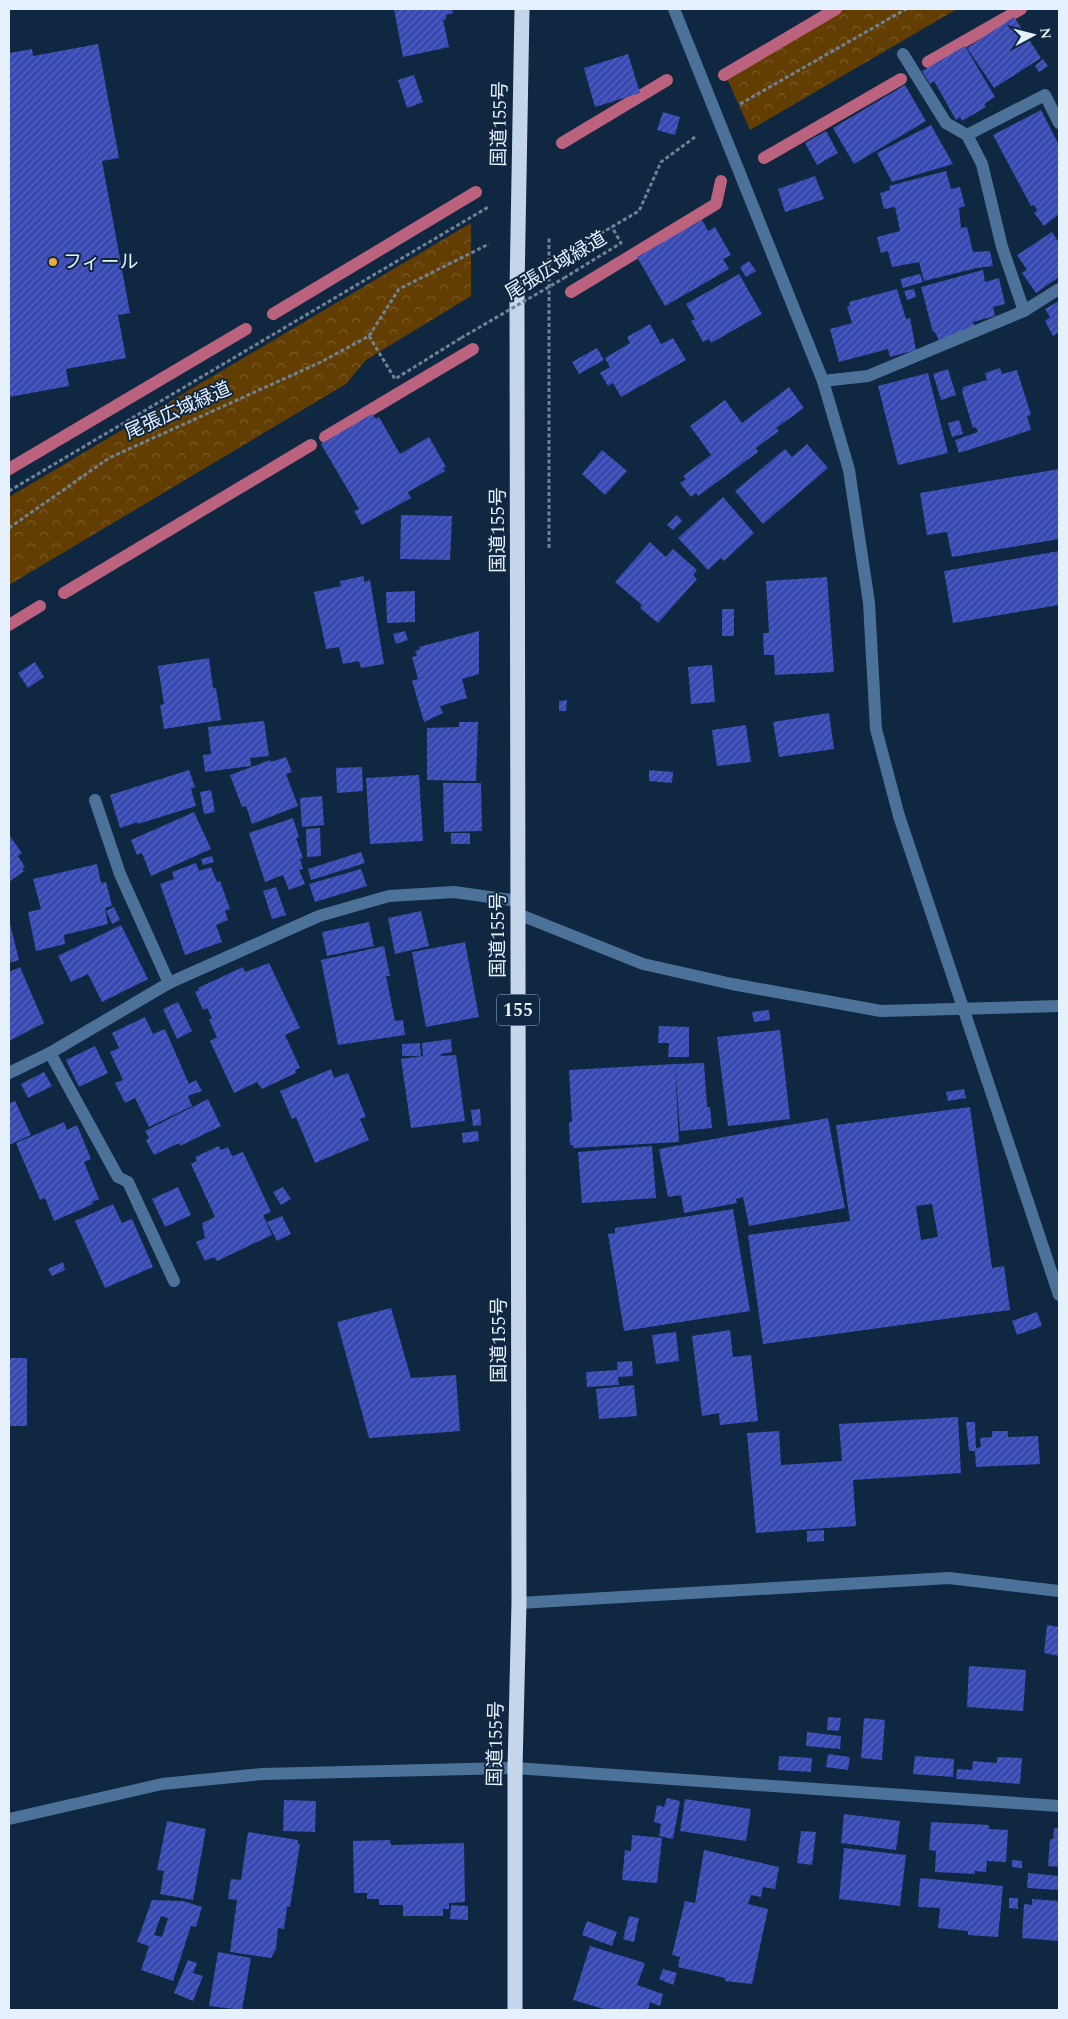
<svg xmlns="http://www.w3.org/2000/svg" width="1068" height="2019" viewBox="0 0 1068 2019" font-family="Spectral,'Noto Sans JP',serif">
	<defs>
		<pattern id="park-crowns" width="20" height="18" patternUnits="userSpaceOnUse" patternTransform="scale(1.25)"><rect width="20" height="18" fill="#633e02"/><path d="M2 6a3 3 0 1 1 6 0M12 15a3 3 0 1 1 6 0" fill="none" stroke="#795a28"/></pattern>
		<pattern id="building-hatch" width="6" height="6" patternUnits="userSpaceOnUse" patternTransform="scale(1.25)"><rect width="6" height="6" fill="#3849b2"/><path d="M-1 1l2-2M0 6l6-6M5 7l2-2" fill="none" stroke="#5564be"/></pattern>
	</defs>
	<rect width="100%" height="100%" fill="#0f2740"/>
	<g fill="url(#park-crowns)">
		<polygon points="841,9 957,9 750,130 727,78"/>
		<polygon points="471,223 471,296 366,360 346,384 9,585 9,497"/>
	</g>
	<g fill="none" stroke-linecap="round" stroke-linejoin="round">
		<g stroke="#bb627f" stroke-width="12">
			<polyline points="928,62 1021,9"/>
			<polyline points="724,75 836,9"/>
			<polyline points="562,143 667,80"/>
			<polyline points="764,158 901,79"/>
			<polyline points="571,292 716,204 721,181"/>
			<polyline points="273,314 476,192"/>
			<polyline points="325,437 473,349"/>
			<polyline points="9,469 246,329"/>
			<polyline points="64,593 311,445"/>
			<polyline points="9,625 40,606"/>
		</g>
	</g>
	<g fill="url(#building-hatch)" fill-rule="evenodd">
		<polygon points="394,9 452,9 453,13 446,15 446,19 443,20 449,47 403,57"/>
		<polygon points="1014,17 1041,58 994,88 967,48"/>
		<polygon points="98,44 119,158 102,161 130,313 118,315 126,358 66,369 69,386 9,397 9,53 32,49 33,56"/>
		<polygon points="965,46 995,97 984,104 986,107 962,121 960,117 956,120 934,81 930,84 922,71"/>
		<polygon points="628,54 640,93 595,107 584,68"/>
		<polygon points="1043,59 1048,66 1039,72 1035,66"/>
		<polygon points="414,75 423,102 407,108 398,80"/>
		<polygon points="905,85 926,121 854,164 833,128"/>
		<polygon points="1041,110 1059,145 1059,214 1044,226 1034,213 1037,210 1034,205 1031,206 993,135"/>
		<polygon points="663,112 680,117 675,135 657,130"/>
		<polygon points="931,125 953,164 892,182 877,153"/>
		<polygon points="826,131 838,153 817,165 805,143"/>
		<polygon points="946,171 951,189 960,187 965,206 959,208 961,228 967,227 973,252 990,251 993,266 977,268 924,281 919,262 892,267 888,251 881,253 877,237 900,231 895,207 884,209 880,193 890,190 889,186"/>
		<polygon points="815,176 824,199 785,212 778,189"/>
		<polygon points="702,220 708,231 715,227 731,255 723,259 729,269 665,306 637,257"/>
		<polygon points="1052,232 1059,243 1059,277 1036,293 1022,273 1027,270 1017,255"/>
		<polygon points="749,261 756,271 746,277 740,267"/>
		<polygon points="983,270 985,282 999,278 1005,304 993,307 995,316 973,322 974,326 939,341 935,332 933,332 921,287"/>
		<polygon points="739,274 762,314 711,343 709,339 703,342 691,321 695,319 686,304"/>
		<polygon points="920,274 923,282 903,288 900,279"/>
		<polygon points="897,289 906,319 910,318 916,350 890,357 888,349 839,362 830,329 852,323 847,307 850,306 849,302"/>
		<polygon points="914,289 916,297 907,300 904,291"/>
		<polygon points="1059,301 1059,332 1053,336 1045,321 1050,317 1045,309"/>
		<polygon points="650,324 661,344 673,338 686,360 621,397 613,383 608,386 600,373 610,367 605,358 630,343 627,337"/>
		<polygon points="597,348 604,360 579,374 572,362"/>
		<polygon points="1000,368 1002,374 1017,370 1031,415 1027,416 1031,430 959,453 955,440 978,432 976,427 973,428 962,392 963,387 987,380 985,373"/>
		<polygon points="948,369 956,395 941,400 933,374"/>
		<polygon points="928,373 948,453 898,465 878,386"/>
		<polygon points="789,387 804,408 776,428 779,431 756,448 758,452 698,496 696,493 691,497 680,483 686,479 683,476 711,455 690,426 725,400 742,423"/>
		<polygon points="372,414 376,419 379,417 400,454 429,437 446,467 443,468 445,471 408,492 411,498 362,525 354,511 359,509 321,444"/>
		<polygon points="959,420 963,434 952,437 948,423"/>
		<polygon points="807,444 828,468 763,524 735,491 785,449 792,457"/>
		<polygon points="602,450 627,471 605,495 582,474"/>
		<polygon points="1059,469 1059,539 952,557 947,532 927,535 920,493"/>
		<polygon points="723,497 754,533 724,561 721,558 708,570 678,538"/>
		<polygon points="401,515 452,516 450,560 400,559"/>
		<polygon points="677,515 682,521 673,530 667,525"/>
		<polygon points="650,542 666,557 673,549 697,570 693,575 697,579 658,623 640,608 642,605 615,582"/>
		<polygon points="1059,551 1059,605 953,623 944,571"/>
		<polygon points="364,576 364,582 370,580 384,664 361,668 359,661 343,664 339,647 326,649 314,592 341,586 340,581"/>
		<polygon points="827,577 834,672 775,675 774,655 764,655 763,633 769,633 766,581"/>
		<polygon points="415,591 415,622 387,623 386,592"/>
		<rect x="722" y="609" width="12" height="27"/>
		<polygon points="405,631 408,640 396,644 393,634"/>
		<polygon points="479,631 479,674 462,679 467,698 440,706 443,713 424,722 412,681 418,679 412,657 417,656 415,651 420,649 419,647"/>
		<polygon points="209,658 213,688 216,688 221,720 164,729 160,705 164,704 158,666"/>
		<polygon points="35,662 44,677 28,688 18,673"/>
		<polygon points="712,665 715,702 691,704 688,667"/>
		<polygon points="567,700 566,711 559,711 559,701"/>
		<polygon points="829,713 834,749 779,757 773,722"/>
		<polygon points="264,721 269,756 250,758 251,766 205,772 203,755 211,754 208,727"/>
		<polygon points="459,722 478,722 476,781 427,780 427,728 459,727"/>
		<polygon points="746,725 751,762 717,766 712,730"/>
		<polygon points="286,757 292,772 286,774 298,806 252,824 246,806 242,807 230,775 270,760 271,762"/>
		<polygon points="362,767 363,791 337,793 336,768"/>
		<polygon points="189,770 195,787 191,789 196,806 138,824 138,822 120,828 110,795"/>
		<polygon points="649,770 673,772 672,783 649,781"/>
		<polygon points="419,775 423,841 370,844 366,778"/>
		<polygon points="443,783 481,783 482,831 444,832"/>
		<polygon points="211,790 215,812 204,814 200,792"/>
		<polygon points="322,796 324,825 302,827 300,798"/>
		<polygon points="194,812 211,849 151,876 142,853 137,855 131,840"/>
		<polygon points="293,818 299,837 296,838 303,858 300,859 303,869 299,870 305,884 289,890 283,875 265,882 249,833"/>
		<polygon points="320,828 321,856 307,857 306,829"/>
		<rect x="451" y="833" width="19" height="11"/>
		<polygon points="9,835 22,853 18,856 25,867 22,869 24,871 9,882"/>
		<polygon points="361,852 365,863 311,880 308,869"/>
		<polygon points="212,856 214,862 203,865 201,859"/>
		<polygon points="196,863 199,871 211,867 217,882 220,881 230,909 225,911 228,920 216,925 222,942 185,955 160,884 174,879 172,872"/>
		<polygon points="97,864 101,883 106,882 112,906 105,908 108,924 64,935 65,944 36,951 28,912 41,909 33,879"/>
		<polygon points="361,869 367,886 315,902 309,884"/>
		<polygon points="276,887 286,915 272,919 263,891"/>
		<polygon points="114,907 120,920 112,924 106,911"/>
		<polygon points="421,911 429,946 395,954 388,918"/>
		<polygon points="9,920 19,960 9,963"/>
		<polygon points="369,922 374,946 327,956 322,932"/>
		<polygon points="121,925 148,979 102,1002 88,974 71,982 58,956"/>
		<polygon points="465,942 479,1017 426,1027 412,952"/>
		<polygon points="384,946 390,976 386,976 395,1021 403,1020 405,1035 338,1045 321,960"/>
		<polygon points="269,963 300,1028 285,1035 300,1068 295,1070 296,1073 262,1089 257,1082 234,1093 210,1041 217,1037 209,1020 212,1018 207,1008 203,1010 195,992 199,990 198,988 243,967 245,972"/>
		<polygon points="20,967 44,1023 9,1041 9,972"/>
		<polygon points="178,1002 192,1031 177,1039 163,1009"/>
		<polygon points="769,1010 770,1020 754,1022 752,1012"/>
		<polygon points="145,1017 153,1034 165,1029 189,1084 196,1080 202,1091 188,1096 192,1106 149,1127 135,1098 125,1103 115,1083 123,1080 110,1052 119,1048 112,1033"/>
		<polygon points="659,1026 689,1027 689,1057 668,1057 669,1043 658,1043"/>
		<polygon points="780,1030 790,1119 728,1126 717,1037"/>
		<polygon points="451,1039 452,1052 441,1054 441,1056 456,1055 465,1121 411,1128 401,1059 423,1056 422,1043"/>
		<polygon points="420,1043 421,1056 402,1056 402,1044"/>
		<polygon points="95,1046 108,1073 79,1087 66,1060"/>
		<polygon points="704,1063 707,1107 710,1107 712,1128 680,1131 675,1064"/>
		<polygon points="675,1064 679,1142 573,1148 573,1145 570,1145 569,1122 572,1122 569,1070"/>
		<polygon points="331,1069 334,1078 348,1073 366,1117 360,1119 369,1140 315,1163 296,1117 292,1119 280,1091"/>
		<polygon points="44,1072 52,1086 28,1098 21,1084"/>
		<polygon points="964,1089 966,1098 948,1101 946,1092"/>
		<polygon points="208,1099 221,1126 180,1146 179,1143 154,1155 146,1140 149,1138 145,1131"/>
		<polygon points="15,1101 31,1135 9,1145 9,1103"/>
		<path d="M970,1107L992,1268L1004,1266L1010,1310L763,1344L748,1235L850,1221L836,1125ZM932,1204L938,1237L921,1240L916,1206Z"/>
		<polygon points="480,1109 481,1125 473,1126 471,1110"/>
		<polygon points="828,1118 845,1208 749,1226 743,1197 736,1199 737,1203 684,1213 681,1195 668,1197 659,1149"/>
		<polygon points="64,1122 67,1130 77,1125 91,1159 84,1162 99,1199 92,1202 93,1204 54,1221 45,1198 40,1200 16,1143"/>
		<polygon points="478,1131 479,1141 463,1143 462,1133"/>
		<polygon points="219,1146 221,1150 228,1147 232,1156 243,1152 271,1212 263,1215 272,1235 217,1261 214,1257 205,1261 196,1242 205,1238 202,1223 215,1217 191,1164 197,1161 195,1157"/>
		<polygon points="652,1146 656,1198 582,1203 578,1152"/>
		<polygon points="178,1187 191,1215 165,1227 152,1199"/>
		<polygon points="283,1187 291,1199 281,1205 273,1192"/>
		<polygon points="113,1204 122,1223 132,1219 153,1267 105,1288 75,1221"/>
		<polygon points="733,1209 750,1311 624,1331 608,1234 615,1233 615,1228"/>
		<polygon points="282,1216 291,1234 277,1241 267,1222"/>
		<polygon points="63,1262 65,1270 52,1276 48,1269"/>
		<polygon points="391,1308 411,1378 456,1375 460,1431 369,1438 337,1322"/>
		<polygon points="1037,1312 1042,1326 1017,1335 1012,1321"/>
		<polygon points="730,1330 733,1357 751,1355 758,1421 720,1425 719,1413 702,1416 692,1336"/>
		<polygon points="676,1332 679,1361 656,1364 652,1335"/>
		<rect x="9" y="1358" width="18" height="68"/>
		<polygon points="632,1361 633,1376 618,1377 617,1362"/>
		<polygon points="617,1370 619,1385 587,1387 586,1372"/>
		<polygon points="634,1385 637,1416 599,1419 596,1389"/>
		<polygon points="958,1417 961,1473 853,1480 856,1526 756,1533 747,1433 779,1431 781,1465 842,1461 839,1424"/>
		<polygon points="966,1422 975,1422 976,1448 981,1447 980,1438 992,1437 992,1431 1008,1431 1008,1437 1038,1436 1040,1464 976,1467 975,1451 969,1451"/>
		<polygon points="824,1530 824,1541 807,1542 807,1531"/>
		<polygon points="1047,1625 1059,1627 1059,1656 1044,1653"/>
		<polygon points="969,1666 1026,1670 1023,1711 967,1707"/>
		<polygon points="828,1717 841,1718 839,1731 827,1730"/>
		<polygon points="864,1718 885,1720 882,1760 861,1758"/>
		<polygon points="807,1732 841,1736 840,1749 806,1746"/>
		<polygon points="828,1754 850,1757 848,1770 826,1767"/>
		<polygon points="779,1756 812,1758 811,1772 778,1770"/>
		<polygon points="915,1756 954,1759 953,1777 913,1774"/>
		<polygon points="997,1757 1022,1758 1020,1784 956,1779 957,1769 972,1770 973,1761 997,1763"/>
		<polygon points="667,1798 680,1801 673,1839 659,1836 661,1824 654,1822 657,1805 664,1807"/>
		<polygon points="685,1799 751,1809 746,1841 680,1831"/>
		<polygon points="284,1800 316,1801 315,1832 283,1831"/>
		<polygon points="844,1814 900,1821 896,1850 841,1843"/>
		<polygon points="167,1821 206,1829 193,1900 160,1894 164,1871 157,1870"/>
		<polygon points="931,1822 989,1825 989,1829 1008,1830 1006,1862 987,1861 986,1872 975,1871 975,1874 935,1872 936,1851 929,1850"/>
		<polygon points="1054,1828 1059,1828 1059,1867 1048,1866 1050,1839 1053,1839"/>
		<polygon points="801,1831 816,1832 812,1865 797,1863"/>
		<polygon points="248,1832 298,1840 298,1844 300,1844 290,1907 287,1907 284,1929 278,1928 276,1949 271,1958 230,1952 237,1900 228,1899 231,1879 241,1880"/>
		<polygon points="632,1835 662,1838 657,1883 622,1880 625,1850 631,1851"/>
		<polygon points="390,1840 391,1845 464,1843 465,1902 449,1903 449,1909 443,1909 443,1916 403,1916 403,1905 379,1905 379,1899 367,1899 367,1893 354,1893 353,1841"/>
		<polygon points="844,1848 906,1855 900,1906 839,1899"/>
		<polygon points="704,1850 779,1867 775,1889 763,1887 761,1897 751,1895 748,1904 768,1909 752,1984 725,1981 725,1978 678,1967 680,1957 672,1955 685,1901 695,1903"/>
		<polygon points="1012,1860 1022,1861 1022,1868 1012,1867"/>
		<polygon points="1028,1873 1059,1876 1059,1890 1027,1888"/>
		<polygon points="920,1878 1003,1886 998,1937 968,1935 968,1931 938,1928 940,1908 918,1907"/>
		<polygon points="1009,1898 1018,1898 1018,1909 1009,1908"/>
		<polygon points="1032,1899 1059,1901 1059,1941 1022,1938 1024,1904 1032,1905"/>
		<path d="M152,1900L183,1901L202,1907L196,1927L191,1926L173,1981L141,1970L149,1946L137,1942ZM161,1916L168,1918L162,1937L154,1935Z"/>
		<polygon points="451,1905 468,1906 468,1920 450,1919"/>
		<polygon points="629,1916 639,1918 634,1942 623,1939"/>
		<polygon points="587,1921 617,1932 612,1946 582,1935"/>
		<polygon points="590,1946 645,1963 637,1985 663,1994 660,2006 650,2002 648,2010 607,2010 573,2000"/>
		<polygon points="218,1952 251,1958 242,2010 209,2006"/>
		<polygon points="188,1960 197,1963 193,1973 203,1976 193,2001 174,1993"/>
		<polygon points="663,1969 677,1973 673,1985 659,1979"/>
	</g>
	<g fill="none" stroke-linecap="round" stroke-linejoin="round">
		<g stroke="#6f8296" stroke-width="3" stroke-dasharray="4 2.5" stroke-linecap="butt">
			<polyline points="740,104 906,9"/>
			<polyline points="550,263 639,211 661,162 695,137"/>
			<polyline points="564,278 621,243 612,227"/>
			<polyline points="369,336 395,379 461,338"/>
			<polyline points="9,491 490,206"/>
			<polyline points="9,528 109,458 321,362 369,336 399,289 489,244"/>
			<polyline points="549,548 549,237"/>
		</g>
		<polyline stroke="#4d7299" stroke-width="12" points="519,1603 949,1578 1059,1591"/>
		<g stroke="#4d7299" stroke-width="12">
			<polyline points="674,9 823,381 849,470 869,603 876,729 899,816 1059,1295"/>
			<polyline points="903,54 946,123 967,135 982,164 1002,247 1024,311"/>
			<polyline points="967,135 1045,95 1059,123"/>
			<polyline points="823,381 868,376 1024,311 1059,289"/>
			<polyline points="95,800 120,874 169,983"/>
			<polyline points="518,914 643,964 732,984 881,1011 1059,1006"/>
			<polyline points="50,1053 118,1177 128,1182 174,1281"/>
			<polyline points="9,1073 50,1053 169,983 319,916 389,896 454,892 518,901"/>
			<polyline points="9,1819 162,1784 262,1774 515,1768 1059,1806"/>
		</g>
		<polyline stroke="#c5d6ea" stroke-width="15" points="515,2010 515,1768 519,1603 517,290 522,9"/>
		<polyline stroke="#6f8296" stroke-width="3" stroke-dasharray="4 2.5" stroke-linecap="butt" points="461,338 564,278"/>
	</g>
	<circle fill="#f0a63f" stroke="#0f2740" stroke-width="2" cx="53" cy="262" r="5"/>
	<g text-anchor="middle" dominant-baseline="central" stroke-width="4" stroke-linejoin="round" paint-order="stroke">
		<rect fill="#0f2740" stroke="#a5b4c6" stroke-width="1" x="497" y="994.5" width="42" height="31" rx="4"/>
		<g font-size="18" font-weight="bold" fill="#e5f1ff">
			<text x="518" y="1010">155</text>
		</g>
		<g font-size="19" fill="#e5f1ff" stroke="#0f2740">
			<text transform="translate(500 124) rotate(-89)">国道155号</text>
			<text transform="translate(556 266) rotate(-31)">尾張広域緑道</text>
			<text transform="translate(178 411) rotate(-24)">尾張広域緑道</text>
			<text transform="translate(498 530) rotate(-90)">国道155号</text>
			<text transform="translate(498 935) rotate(-90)">国道155号</text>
			<text transform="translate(499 1340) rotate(-90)">国道155号</text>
			<text transform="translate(496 1744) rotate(-89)">国道155号</text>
		</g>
		<g font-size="19" fill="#e5f1ff" stroke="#0f2740" text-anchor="start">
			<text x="63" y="262">フィール</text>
		</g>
	</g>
	<rect width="1068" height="2019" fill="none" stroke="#e5f1ff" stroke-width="20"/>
	<g transform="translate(1033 35) rotate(83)" stroke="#0f2740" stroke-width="4" paint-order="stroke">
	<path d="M0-4L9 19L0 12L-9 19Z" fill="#e5f1ff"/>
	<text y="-8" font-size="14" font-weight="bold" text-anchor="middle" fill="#e5f1ff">N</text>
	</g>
</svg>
